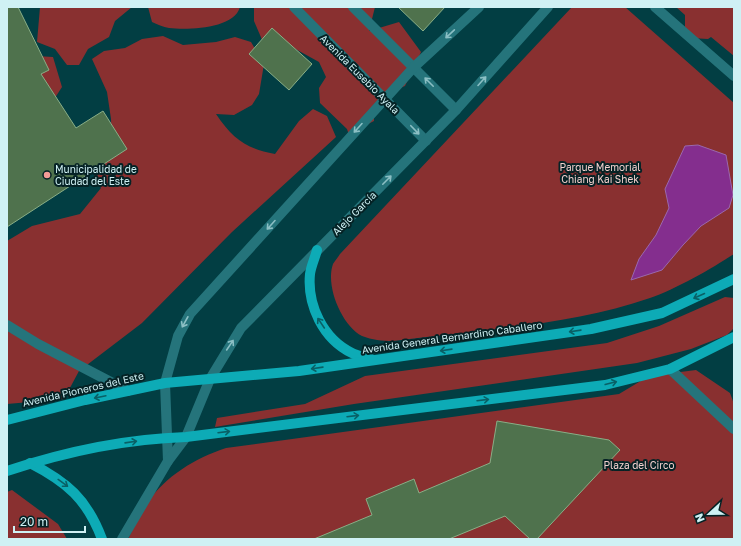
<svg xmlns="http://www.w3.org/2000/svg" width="741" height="546" viewBox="0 0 741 546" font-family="'Golos Text',sans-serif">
	<rect width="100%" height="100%" fill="#023e43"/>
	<g fill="#893030">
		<polygon points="40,7 132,7 115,21 109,37 88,49 79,65 67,65 55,49 37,42"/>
		<path d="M148,7H240C234,29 188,30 169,28C163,27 157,24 152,22Z"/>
		<polygon points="254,7 375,7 369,31 399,22 421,52 405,86 390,92 374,112 374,121 362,127 351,141 347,129 320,103 319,88 326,77 319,62 290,46 263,42 254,21"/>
		<path d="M572,7H625L734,103V254C711,269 676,289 650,298C568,326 479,330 393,341C382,341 372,340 362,336C342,326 325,286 333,264C335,261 338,257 340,254Z"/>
		<polygon points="676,7 734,7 734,56 711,37 708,39 691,38 685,27 685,15"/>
		<path d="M163,36L183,45L216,42L235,37L251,42L264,64L259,94L252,105L234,115L216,114C233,139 245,148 275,154L299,121L313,109L327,116L336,137L232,232L142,323L79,371L64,399L7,404V241L32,226L80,214L101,188L90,167L112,154L111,119L107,92L92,59L104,51L125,48L142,39Z"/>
		<polygon points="20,55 53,57 62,87 49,107"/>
		<polygon points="725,297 734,298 734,328 727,335 691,349 637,363 354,404 215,427 217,418 305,404 365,376 607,343 659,326"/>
		<path d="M696,370L730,393L734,404V539H128C134,527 139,514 147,503C166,476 195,458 226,448L619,394L649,376Z"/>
		<polygon points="12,490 58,524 67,539 7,539 7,492"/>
	</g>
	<polygon fill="#842e8e" stroke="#9a68ad" points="698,145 726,155 733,195 729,208 701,226 683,245 662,270 631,280 639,259 656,235 669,208 665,189 685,146"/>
	<g fill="#4f724d" stroke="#89ae86">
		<polygon points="7,7 18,7 49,70 41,74 76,128 103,111 127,149 7,227"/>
		<polygon points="398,7 445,7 423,31"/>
		<polygon points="272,28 312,64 289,90 249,54"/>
		<polygon points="497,421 609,440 620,450 537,539 530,539 505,516 449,539 314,539 372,515 366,499 414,479 419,493 490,463"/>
	</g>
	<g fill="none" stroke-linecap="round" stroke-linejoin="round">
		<polyline stroke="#25747b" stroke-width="10" points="7,325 38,344 128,391"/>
		<g stroke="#25747b" stroke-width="10">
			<polyline points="294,7 426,141"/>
			<polyline points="353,7 456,110"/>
			<polyline points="655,7 734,76"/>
			<polyline points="670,369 734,429"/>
		</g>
		<g stroke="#25747b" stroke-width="10">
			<polyline points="168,461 165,383 178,336 190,314 414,67 479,7"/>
			<polyline points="122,539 168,461 186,437 210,379 241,328 456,110 548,7"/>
		</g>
		<g stroke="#0dabb6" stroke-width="10">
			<path d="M317,250C315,258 311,266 310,274C307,305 323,339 352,353C358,356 366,357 373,360"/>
			<polyline points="7,420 85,400 165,383 299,371 591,329 662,313 734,279"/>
			<path d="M30,463C67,482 87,499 102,539"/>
			<path d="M7,471C64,452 125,439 186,437L605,385L670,369L734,337"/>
		</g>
	</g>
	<defs><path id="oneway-shaft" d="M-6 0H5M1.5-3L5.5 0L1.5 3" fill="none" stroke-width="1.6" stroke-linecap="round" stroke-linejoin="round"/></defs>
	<g stroke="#8bbfc4">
		<use href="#oneway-shaft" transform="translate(450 34) rotate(137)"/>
		<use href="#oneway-shaft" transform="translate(482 81) rotate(-48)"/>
		<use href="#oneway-shaft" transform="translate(429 82) rotate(-135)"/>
		<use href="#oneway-shaft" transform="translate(358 128) rotate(132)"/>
		<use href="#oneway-shaft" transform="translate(415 130) rotate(46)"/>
		<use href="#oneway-shaft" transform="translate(387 180) rotate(-45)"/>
		<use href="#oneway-shaft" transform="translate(271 225) rotate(132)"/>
		<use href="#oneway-shaft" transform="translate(185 322) rotate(119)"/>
		<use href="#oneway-shaft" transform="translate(230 345) rotate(-56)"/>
	</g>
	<g stroke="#096066">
		<use href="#oneway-shaft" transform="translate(699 296) rotate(156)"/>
		<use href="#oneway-shaft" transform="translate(321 323) rotate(-124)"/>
		<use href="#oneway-shaft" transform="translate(575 331) rotate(172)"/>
		<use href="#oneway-shaft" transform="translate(446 350) rotate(172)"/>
		<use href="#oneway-shaft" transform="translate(317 368) rotate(172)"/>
		<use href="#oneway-shaft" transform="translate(611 383) rotate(-14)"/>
		<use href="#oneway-shaft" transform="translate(100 397) rotate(168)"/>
		<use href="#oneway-shaft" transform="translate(483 400) rotate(-7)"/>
		<use href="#oneway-shaft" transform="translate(353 416) rotate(-7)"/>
		<use href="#oneway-shaft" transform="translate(224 432) rotate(-7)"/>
		<use href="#oneway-shaft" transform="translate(131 442) rotate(-8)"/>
		<use href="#oneway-shaft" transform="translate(63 483) rotate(36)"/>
	</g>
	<circle fill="#f59b97" stroke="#052225" stroke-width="1.5" cx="47" cy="175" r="4"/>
	<g text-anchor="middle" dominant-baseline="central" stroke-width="4" stroke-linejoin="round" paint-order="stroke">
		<g font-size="10" fill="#cff1f4" stroke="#052225">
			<text transform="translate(360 74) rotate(45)">Avenida Eusebio Ayala</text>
			<text transform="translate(354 213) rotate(-45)">Alejo García</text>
			<text transform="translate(452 337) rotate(-8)">Avenida General Bernardino Caballero</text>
			<text transform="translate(83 389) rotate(-13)">Avenida Pioneros del Este</text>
		</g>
		<g font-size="10" fill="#f3d0ce" stroke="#052225">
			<text x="600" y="167">Parque Memorial<tspan x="600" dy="12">Chiang Kai Shek</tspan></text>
			<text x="639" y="465">Plaza del Circo</text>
		</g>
		<g font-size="10" fill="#cff1f4" stroke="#052225" text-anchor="start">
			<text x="55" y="169">Municipalidad de<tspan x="55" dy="12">Ciudad del Este</tspan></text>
		</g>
	</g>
	<rect width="741" height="546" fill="none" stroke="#cff1f4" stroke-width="16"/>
	<g transform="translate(709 514) rotate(248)" stroke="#052225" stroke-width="3" paint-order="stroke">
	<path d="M0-3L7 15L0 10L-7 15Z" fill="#cff1f4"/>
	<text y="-6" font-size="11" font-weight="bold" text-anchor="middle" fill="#cff1f4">N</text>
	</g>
	<path d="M14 526v6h71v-6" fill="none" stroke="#cff1f4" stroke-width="2"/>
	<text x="20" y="526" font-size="12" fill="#cff1f4" stroke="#052225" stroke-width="3" paint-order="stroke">20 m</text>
</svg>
